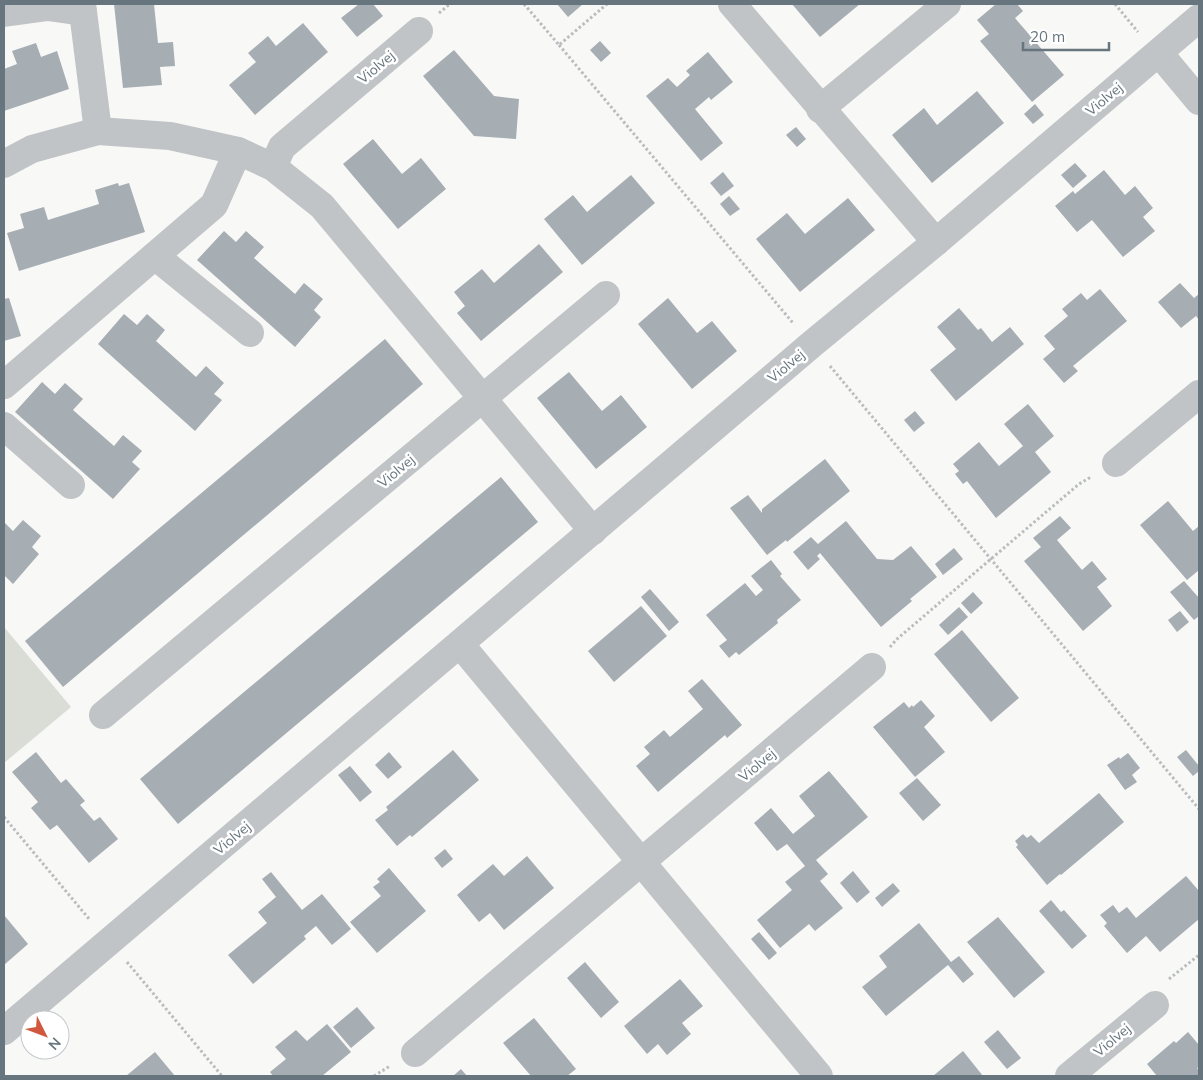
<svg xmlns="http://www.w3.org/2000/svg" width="1203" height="1080" viewBox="0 0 1203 1080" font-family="Mulish,sans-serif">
	<rect width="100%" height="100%" fill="#f8f8f6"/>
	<polygon fill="#d9ddd6" points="4,627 71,707 4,763"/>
	<g fill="#a6adb3">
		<polygon points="114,4 154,4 158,43 173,42 175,66 160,67 162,85 123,88"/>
		<polygon points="359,4 373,4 383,16 357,37 341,18"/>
		<polygon points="557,4 583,4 568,17"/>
		<polygon points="792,4 860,4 820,37"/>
		<polygon points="996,4 1017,4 1023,11 1015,18 1064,75 1032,102 980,41 989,34 977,20"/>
		<polygon points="303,23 328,52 255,115 229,85 256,62 248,53 268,36 276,46"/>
		<polygon points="600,41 611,53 601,62 590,50"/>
		<polygon points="36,43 41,57 57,51 69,89 4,111 4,69 17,64 12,51"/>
		<polygon points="454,50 494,96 519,99 516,139 474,136 423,76"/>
		<polygon points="708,52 733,82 711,100 709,97 695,109 723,143 701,161 646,96 668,78 677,87 690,75 686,71"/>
		<polygon points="977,91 1004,123 932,183 892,135 924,108 937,125"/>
		<polygon points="1035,104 1044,115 1033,124 1024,114"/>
		<polygon points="796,127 806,139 797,147 786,135"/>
		<polygon points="373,139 402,174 421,158 446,189 398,229 343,164"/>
		<polygon points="1075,163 1087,176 1073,188 1061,175"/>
		<polygon points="1104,170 1125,195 1135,186 1153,208 1143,217 1155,231 1123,257 1092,220 1077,232 1055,206 1073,191 1075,194"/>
		<polygon points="723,172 734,186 721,196 710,183"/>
		<polygon points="631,175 655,203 582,265 544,219 573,195 587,212"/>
		<polygon points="118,183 119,186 129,183 145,232 19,271 7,233 24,228 20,214 44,207 48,220 99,204 95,190"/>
		<polygon points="729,196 740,209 730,216 720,204"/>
		<polygon points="848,198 875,230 800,292 756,239 787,213 805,234"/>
		<polygon points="224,231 236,242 246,231 264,247 254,258 295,294 304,283 323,299 314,310 321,317 295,347 197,260"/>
		<polygon points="539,244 563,272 481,341 457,313 465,306 454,292 482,269 494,283"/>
		<polygon points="1180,283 1194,298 1199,294 1199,320 1196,316 1181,328 1158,302"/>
		<polygon points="1100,289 1127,321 1073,366 1078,371 1064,383 1043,359 1055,349 1044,336 1068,316 1062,309 1081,293 1087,300"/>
		<polygon points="9,298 21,336 4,341 4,299"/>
		<polygon points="668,298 697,333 712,321 737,351 692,389 638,324"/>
		<polygon points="959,308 978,330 981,328 992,342 1010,327 1024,344 956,401 930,370 956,349 937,327"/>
		<polygon points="124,314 137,325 147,314 165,330 156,341 196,377 206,366 224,383 214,394 222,400 195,431 98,344"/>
		<polygon points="385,339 423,384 63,687 25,641"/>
		<polygon points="569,372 602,411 621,395 647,427 596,469 537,398"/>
		<polygon points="42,382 55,394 65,383 83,399 73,410 114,446 123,435 142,451 132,462 140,469 113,499 15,412"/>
		<polygon points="1028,404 1054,436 1035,452 1051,472 996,518 967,481 963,484 955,474 959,471 953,464 979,442 999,466 1023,446 1004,424"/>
		<polygon points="915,411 925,423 914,432 904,420"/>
		<polygon points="825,459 850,491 787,542 786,540 767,555 730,508 748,495 762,513 762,509"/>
		<polygon points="501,477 538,522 178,824 140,779"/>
		<polygon points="1168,501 1193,531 1199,526 1199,570 1187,580 1140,525"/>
		<polygon points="1060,516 1071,528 1057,540 1082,570 1092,561 1107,579 1097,587 1112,606 1083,631 1024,561 1041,547 1033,538"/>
		<polygon points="23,520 41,536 32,547 39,554 13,584 4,575 4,522 13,531"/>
		<polygon points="846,521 877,559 893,560 911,546 937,577 910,599 912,601 881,627 820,553 817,556 820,559 808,570 793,552 811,537 818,544"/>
		<polygon points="954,548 963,559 943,575 935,564"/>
		<polygon points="771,560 782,574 780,576 801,600 777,620 778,623 739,655 736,652 729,658 719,646 727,640 706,615 745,583 756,596 763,590 751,576"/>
		<polygon points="1184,581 1199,598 1199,616 1194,620 1170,592"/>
		<polygon points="650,589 679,622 669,631 641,597"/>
		<polygon points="973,592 983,603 971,614 961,603"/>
		<polygon points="641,606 667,636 614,682 588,651"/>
		<polygon points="959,607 968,617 948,635 939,625"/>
		<polygon points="1180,611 1189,622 1177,632 1168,620"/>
		<polygon points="962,630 1019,698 991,722 934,654"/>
		<polygon points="702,679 742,725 727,738 725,735 658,792 636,766 650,754 644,747 664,730 670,737 703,709 688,691"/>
		<polygon points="921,700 935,716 924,727 945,752 915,777 873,727 904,702 909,708 912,705 913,707"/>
		<polygon points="453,750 479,780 412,837 410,835 397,846 375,820 388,810 386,807"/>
		<polygon points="1186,750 1199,766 1199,771 1193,776 1177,757"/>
		<polygon points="36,752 61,783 66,779 85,801 80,805 94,821 100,817 118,839 89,863 57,825 50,830 31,808 38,802 12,772"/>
		<polygon points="389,752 402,767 388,779 375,765"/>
		<polygon points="1128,753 1140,768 1132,775 1137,782 1125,790 1107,765 1119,757 1120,759"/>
		<polygon points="350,766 372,792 360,802 338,775"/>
		<polygon points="829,771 868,817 816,860 828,874 820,881 843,908 815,931 809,924 780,948 757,920 792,890 785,882 805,866 787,844 777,851 754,823 771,808 793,834 815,816 799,796"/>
		<polygon points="917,778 941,805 923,821 899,793"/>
		<polygon points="1099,793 1124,822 1061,875 1060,874 1047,885 1016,847 1018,845 1015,841 1023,834 1027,838 1031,835 1039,843"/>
		<polygon points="445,849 453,859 442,868 434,858"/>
		<polygon points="527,856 554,888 504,930 490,913 479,922 457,895 493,864 504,876"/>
		<polygon points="389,868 426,911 377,953 350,922 381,896 373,887 380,882 377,879"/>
		<polygon points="853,871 870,892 857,903 840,883"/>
		<polygon points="271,872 302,910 322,894 351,929 332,945 316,926 304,936 306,939 253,984 228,955 267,923 258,912 276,897 262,879"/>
		<polygon points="1186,876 1199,891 1199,919 1160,952 1146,936 1127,953 1104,926 1107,923 1100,915 1113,905 1119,913 1127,907 1136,918"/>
		<polygon points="893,883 900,891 882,907 875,898"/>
		<polygon points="1051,900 1061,912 1064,910 1087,936 1072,949 1039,911"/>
		<polygon points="4,915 28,944 4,965"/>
		<polygon points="998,917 1045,972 1014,998 967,942"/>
		<polygon points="919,923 951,962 959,956 974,974 963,983 948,965 886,1016 862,987 887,967 879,956"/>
		<polygon points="759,932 777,953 769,960 751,939"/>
		<polygon points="585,962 619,1002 601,1018 567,978"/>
		<polygon points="680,979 703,1006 682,1023 691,1034 667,1055 658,1044 647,1054 624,1026"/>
		<polygon points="357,1007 375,1028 351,1048 333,1027"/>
		<polygon points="534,1018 576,1069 567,1076 531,1076 503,1043"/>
		<polygon points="327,1024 351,1052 322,1076 273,1076 270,1072 286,1059 275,1047 296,1030 307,1041"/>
		<polygon points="998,1030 1021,1058 1007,1069 984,1042"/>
		<polygon points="1188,1032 1199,1045 1199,1067 1197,1068 1199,1071 1199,1076 1157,1076 1147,1064 1174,1041 1176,1043"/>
		<polygon points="963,1051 983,1076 933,1076"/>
		<polygon points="155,1052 175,1076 126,1076"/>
		<polygon points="461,1069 467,1076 453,1076"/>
	</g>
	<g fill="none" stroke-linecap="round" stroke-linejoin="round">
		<g stroke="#babdbf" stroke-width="3" stroke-dasharray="2.5 2.5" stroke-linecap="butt">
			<polyline points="524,4 559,45 607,4"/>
			<polyline points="1115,4 1138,32"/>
			<polyline points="439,13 450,4"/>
			<polyline points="559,45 793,323"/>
			<polyline points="830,366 1199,809"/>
			<polyline points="890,647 897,639 1079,484 1091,477"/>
			<polyline points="4,817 90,920"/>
			<polyline points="127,962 222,1076"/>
			<polyline points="1169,979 1199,955"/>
			<polyline points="374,1076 390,1066"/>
		</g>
		<g stroke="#c0c4c7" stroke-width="28">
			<polyline points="82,4 98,131"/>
			<polyline points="732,4 936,242"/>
			<polyline points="4,13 48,7 83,12"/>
			<polyline points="1159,53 1199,101"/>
			<polyline points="820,109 947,4"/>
			<polyline points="4,164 32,149 98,131 170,136 238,151 273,167 322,206 593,531"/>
			<polyline points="273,167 282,147 419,31"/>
			<polyline points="155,256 250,333"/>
			<polyline points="4,385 214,205 238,151"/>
			<polyline points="4,426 71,485"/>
			<polyline points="1116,463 1199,394"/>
			<polyline points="460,644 819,1076"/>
			<polyline points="103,715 606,295"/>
			<polyline points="4,1031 812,344 936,242 1199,18"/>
			<polyline points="415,1053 872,667"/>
			<polyline points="1069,1076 1155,1005"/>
		</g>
	</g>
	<g text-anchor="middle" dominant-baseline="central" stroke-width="5" stroke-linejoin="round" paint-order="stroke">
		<g font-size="14" fill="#66757e" stroke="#fff">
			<text transform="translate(376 67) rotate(-40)">Violvej</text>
			<text transform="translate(1104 99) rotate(-40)">Violvej</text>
			<text transform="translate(786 366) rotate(-40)">Violvej</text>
			<text transform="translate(396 471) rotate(-40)">Violvej</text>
			<text transform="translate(757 765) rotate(-40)">Violvej</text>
			<text transform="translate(232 838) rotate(-40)">Violvej</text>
			<text transform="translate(1112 1040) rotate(-40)">Violvej</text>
		</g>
	</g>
	<rect width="1203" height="1080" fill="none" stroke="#66757e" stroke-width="10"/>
	<g transform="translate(45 1035) rotate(132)"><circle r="24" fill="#ffffff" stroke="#c2c8cb"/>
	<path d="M0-4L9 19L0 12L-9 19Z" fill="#d0583e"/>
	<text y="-8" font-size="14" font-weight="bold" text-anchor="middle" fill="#66757e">N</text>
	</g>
	<path d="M1023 42v8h86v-8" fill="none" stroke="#66757e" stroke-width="2.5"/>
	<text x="1030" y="42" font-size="15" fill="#66757e" stroke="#ffffff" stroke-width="4" paint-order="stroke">20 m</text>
</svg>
